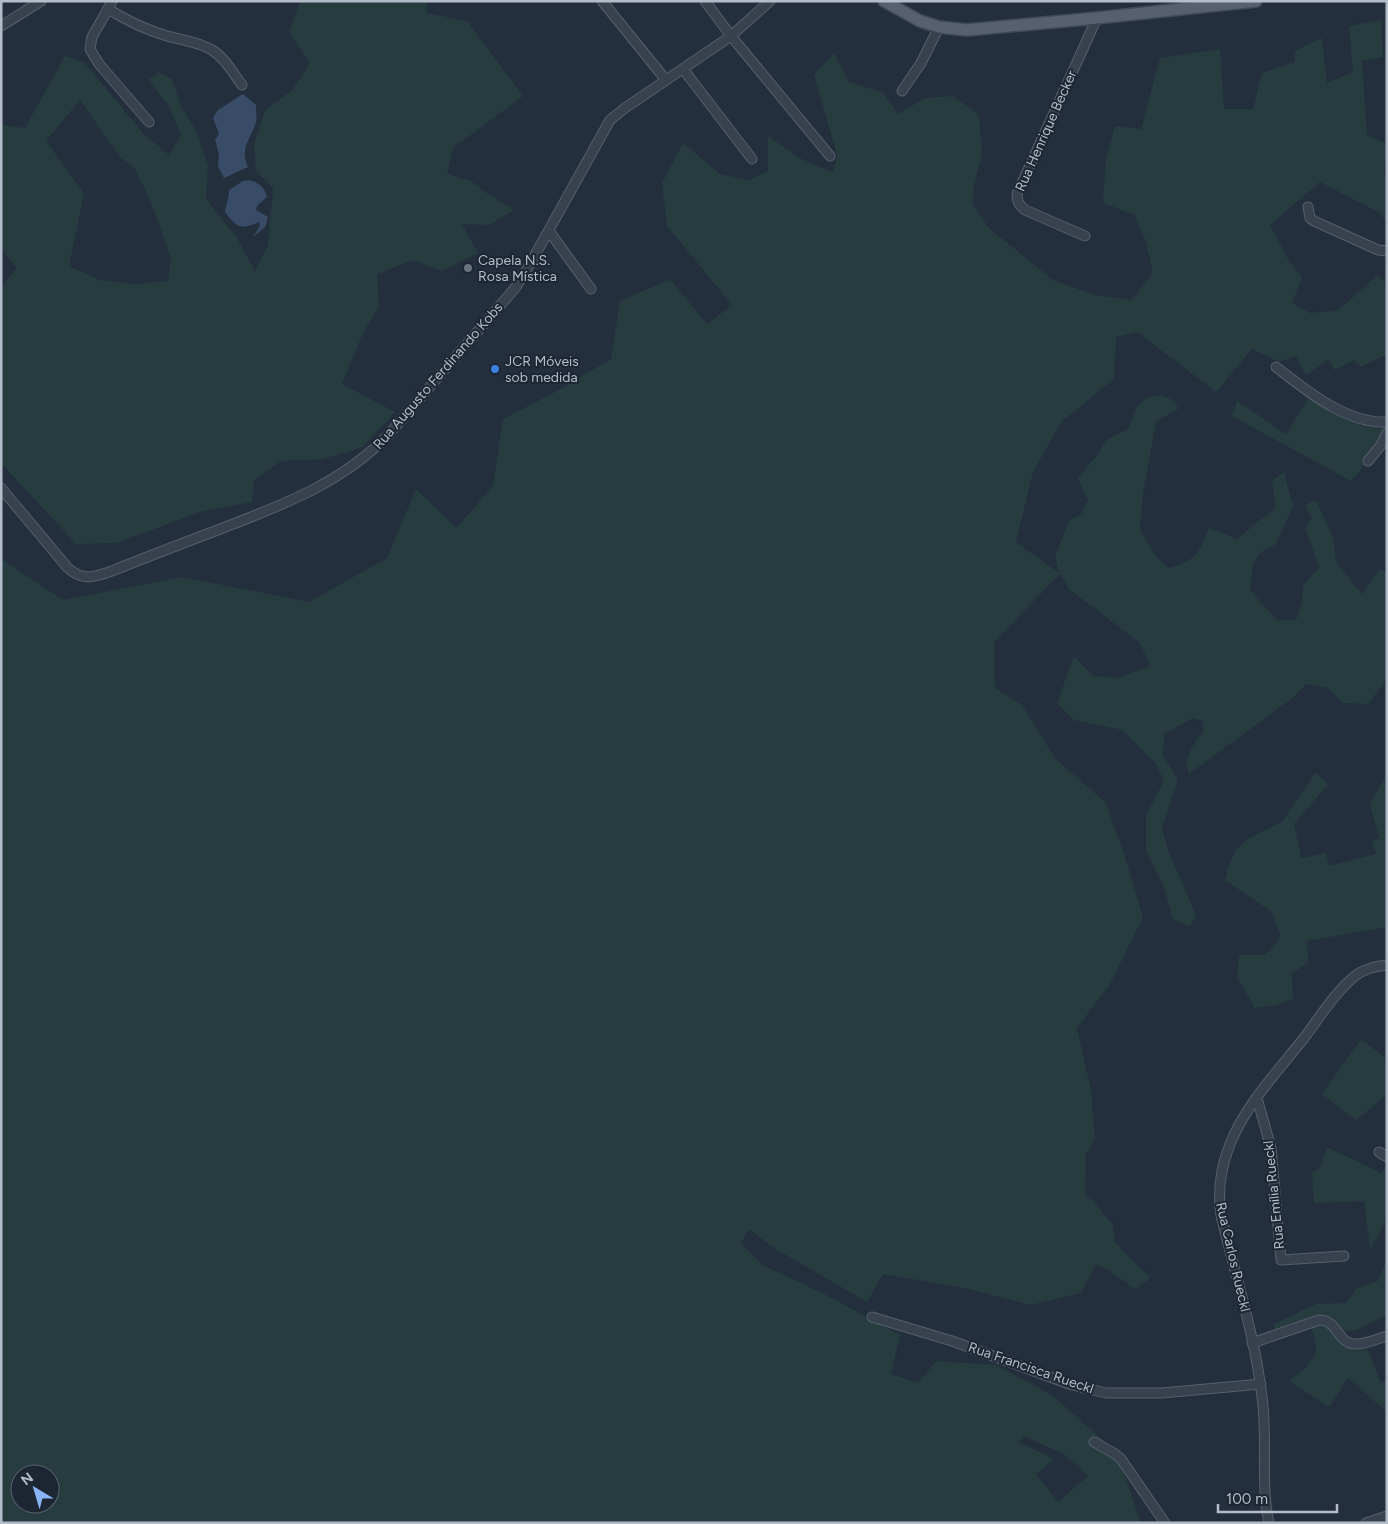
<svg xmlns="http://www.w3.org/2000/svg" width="1388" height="1524" viewBox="0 0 1388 1524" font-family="Figtree,sans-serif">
	<rect width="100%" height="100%" fill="#242f3e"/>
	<g fill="#263c3f" fill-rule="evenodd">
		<path d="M300,1H427V13L467,21L523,96L453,148L447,174L471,181L488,194L514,210L489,225L462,224L478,253L442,271L413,260L377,274L379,306L363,333L342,384L395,412L363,447L323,459L281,461L254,481L252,502L200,512L117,543L76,544L1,463V287L17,268L1,249V125L25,128L65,56L84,62L144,134L169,155L181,135L168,104L148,80L159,72L172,79L181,106L196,131L208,166L206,199L237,238L255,271L268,246L273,188L256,171L254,144L265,111L292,90L310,63L289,32ZM80,100L120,157L135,169L149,197L171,258L168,281L134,284L99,280L69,266L84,193L46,141Z"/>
		<path d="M1381,20L1383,57L1362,61L1367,135L1387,144L1384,176L1387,177V221L1376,211L1320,182L1270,225L1288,259L1302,277L1292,303L1310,313L1339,310L1377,275L1387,283V360L1385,355L1361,367L1354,360L1335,370L1328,360L1306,375L1296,356L1279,362L1252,349L1216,392L1137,332L1116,337L1114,379L1061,422L1033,472L1016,542L1059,573L1055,556L1069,521L1081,514L1088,501L1078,478L1098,454L1106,440L1129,428L1136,408L1148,397L1160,395L1175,401L1178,409L1156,422L1143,494L1140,529L1156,557L1169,568C1195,562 1200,551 1209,528L1237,539L1276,507L1272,481L1284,472L1293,506L1276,544C1249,556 1254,564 1250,590L1277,620H1296L1302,602L1303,586L1319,567L1305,528L1312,518L1305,506L1314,500L1317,503L1333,537L1336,562L1362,594L1380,569L1387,573V679L1368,704L1342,703L1328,688L1306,684L1295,696L1189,774L1186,762L1192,747L1204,730L1203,721L1193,718L1164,734L1163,756L1178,779L1162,828L1168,850L1196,915L1190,927L1173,919L1164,887L1146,851V815L1164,781L1156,764L1123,730L1074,720L1057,703L1074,656L1093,676L1119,678L1150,666L1140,643L1070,590L1060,574L994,642L995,688L1022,705L1055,758L1106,803L1125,857L1143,917L1110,984L1077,1028L1091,1090L1095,1140L1086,1154L1085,1195L1094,1202L1113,1225L1115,1242L1150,1278L1136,1290L1107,1269L1096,1264L1081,1293L1031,1305L964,1288L883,1274L867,1302L774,1248L749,1229L741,1243L763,1265L826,1295L900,1335L891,1374L918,1383L936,1361L996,1365L1052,1395L1117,1453L1141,1523H1V559L63,600L183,577L309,602L387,558L416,489L456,528L493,486L503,419L559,390L611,359L620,301L670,279L707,324L732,305L667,226L662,183L683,143L720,174L749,180L768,171V136L799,158L833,172L837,155L814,75L834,53L849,82L882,92L898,114L925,98L954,96L979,116L982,155L975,181L972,204L989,228L1053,280L1095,295L1131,300L1153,273L1146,242L1135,215L1103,203L1106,159L1115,126L1141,129L1160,58L1220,49L1224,109H1253L1262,73L1295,62V51L1322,38L1327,83L1353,72L1349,26ZM1024,1436L1065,1455L1088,1476L1058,1502L1036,1474L1054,1459L1019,1442ZM20,1474H50V1504H20Z"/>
		<polygon points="1311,394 1333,407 1387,422 1387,433 1370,458 1351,481 1232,416 1237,401 1286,434"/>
		<polygon points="1316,772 1328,785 1294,824 1301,858 1326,853 1329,866 1376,854 1372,841 1379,838 1370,804 1387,773 1387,927 1307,941 1308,962 1292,974 1293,999 1277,1005 1255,1008 1237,977 1239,955 1265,955 1281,937 1272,912 1225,880 1230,862 1236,850 1246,840 1282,822"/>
		<polygon points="1361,1039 1387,1059 1387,1095 1356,1120 1322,1094"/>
		<polygon points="1327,1147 1381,1173 1387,1165 1387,1219 1370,1250 1364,1201 1314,1203 1312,1173 1320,1168"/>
		<polygon points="1387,1258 1387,1315 1357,1330 1338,1332 1342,1338 1365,1342 1381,1383 1387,1380 1387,1412 1348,1378 1329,1407 1289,1381 1306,1368 1316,1353 1315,1338 1309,1323 1275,1335 1274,1324 1316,1304 1346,1303 1357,1288 1378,1281"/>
	</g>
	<g fill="#394c67">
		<path d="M243,94L256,105C256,110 257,117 256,122C251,140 239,147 248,167L224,178L218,166L219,155L215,140L219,134L213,118L218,110Z"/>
		<path d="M249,180C259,183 264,186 267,197L257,206L256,210L268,217L265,227L253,237L260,226L259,222C240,231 237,227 225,212C226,204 229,198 229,190L243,181Z"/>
	</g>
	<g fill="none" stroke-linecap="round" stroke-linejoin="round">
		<defs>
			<g id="minor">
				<path d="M112,1L108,9C126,20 144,29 164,35C179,40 198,41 212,50C225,58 233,73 242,85"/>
				<polyline points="602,1 666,80"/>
				<polyline points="705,1 731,36 830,156"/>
				<polyline points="108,9 92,37 90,49 99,64 149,122"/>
				<polyline points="1,26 41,1"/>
				<polyline points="683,69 752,159"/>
				<polyline points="902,91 921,63 939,27"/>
				<polyline points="1308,207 1310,218 1314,221 1378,250 1387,251"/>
				<polyline points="549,231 591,289"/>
				<path d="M1085,236L1025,210C1019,205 1017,202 1017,194L1097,18"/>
				<path d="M1276,367C1306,390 1346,424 1387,422"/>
				<polyline points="1368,461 1381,445 1387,433"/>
				<path d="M1,488L67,567C83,582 93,577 112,571C149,556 186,542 223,528C285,504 344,482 390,433L516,287L530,264L610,120L625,108L731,36L770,1"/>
				<polyline points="1257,1098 1271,1148 1281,1260 1344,1256"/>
				<polyline points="1379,1152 1387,1157"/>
				<polyline points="872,1317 952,1341 1072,1385 1106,1393 1162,1393 1261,1384"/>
				<path d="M1252,1343L1319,1320C1337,1319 1338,1345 1356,1344C1366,1344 1377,1339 1387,1336"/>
				<polyline points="1094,1442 1115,1454 1121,1459 1165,1523"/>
				<path d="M1269,1523C1260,1481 1268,1439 1262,1397C1255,1335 1235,1275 1221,1215C1217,1190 1221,1167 1230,1144C1246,1104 1278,1071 1304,1038C1320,1017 1335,992 1355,976C1364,969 1375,966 1387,965"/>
				<polyline points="1366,1523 1387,1516"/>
			</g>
			<polyline id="major" points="884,1 920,21 939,27 967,30 1097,18 1256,1"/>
		</defs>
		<use href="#minor" stroke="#565f6c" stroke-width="11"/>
		<use href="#major" stroke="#414a57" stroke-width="14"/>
		<use href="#minor" stroke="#38414e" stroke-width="9"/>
		<use href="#major" stroke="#56606e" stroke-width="11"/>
	</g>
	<circle fill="#6b7280" stroke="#1d2633" stroke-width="2" cx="468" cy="268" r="5"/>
	<circle fill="#3f7fe0" stroke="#1d2633" stroke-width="2" cx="495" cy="369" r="5"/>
	<g text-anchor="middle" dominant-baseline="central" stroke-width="4" stroke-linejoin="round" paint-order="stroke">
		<g font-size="14" fill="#b4bcc9" stroke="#1d2633">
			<text transform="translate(1046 131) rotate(-66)">Rua Henrique Becker</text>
			<text transform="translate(438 376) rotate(-49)">Rua Augusto Ferdinando Kobs</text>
			<text transform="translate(1274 1195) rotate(-96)">Rua Emília Rueckl</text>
			<text transform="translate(1233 1257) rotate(77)">Rua Carlos Rueckl</text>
			<text transform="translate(1031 1368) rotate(19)">Rua Francisca Rueckl</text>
		</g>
		<g font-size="14" fill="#b4bcc9" stroke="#1d2633" text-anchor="start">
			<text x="478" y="260">Capela N.S.<tspan x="478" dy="16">Rosa Mística</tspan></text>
			<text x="505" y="361">JCR Móveis<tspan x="505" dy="16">sob medida</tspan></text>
		</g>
	</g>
	<rect width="1388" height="1524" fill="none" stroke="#b4bcc9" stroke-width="5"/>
	<g transform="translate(35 1489) rotate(322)"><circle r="24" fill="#1d2633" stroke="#59626f"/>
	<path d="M0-4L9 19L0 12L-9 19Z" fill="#8ab4f8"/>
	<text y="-8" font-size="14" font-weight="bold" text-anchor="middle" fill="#b4bcc9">N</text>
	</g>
	<path d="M1218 1504v8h119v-8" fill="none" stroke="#b4bcc9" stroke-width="2.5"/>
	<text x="1226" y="1504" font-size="15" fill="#b4bcc9" stroke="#1d2633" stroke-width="4" paint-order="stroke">100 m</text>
</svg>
